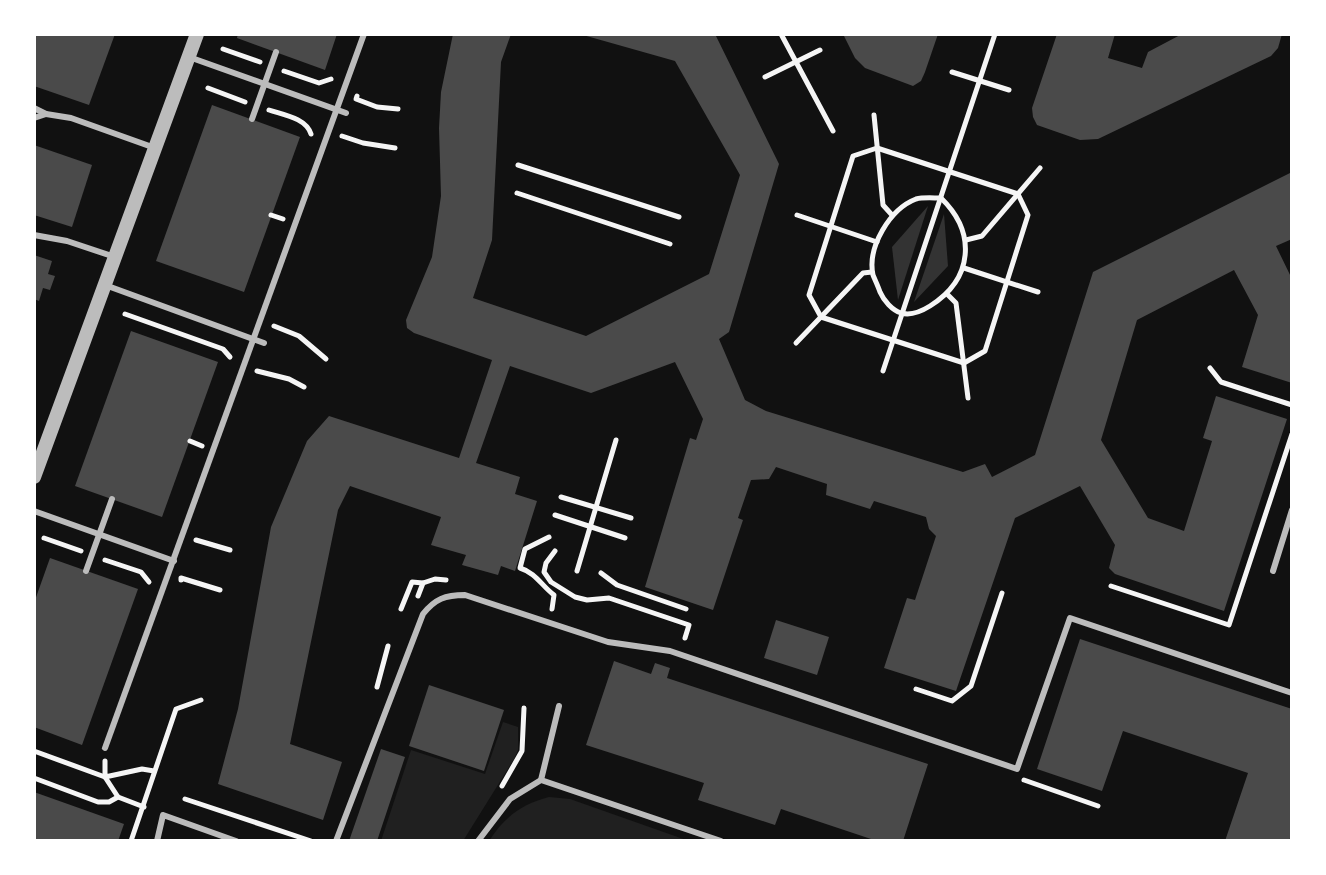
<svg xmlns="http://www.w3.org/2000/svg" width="1326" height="875" viewBox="0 0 1326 875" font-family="Barlow,sans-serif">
	<rect width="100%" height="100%" fill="#111"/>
	<g fill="#202020">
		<polygon points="503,722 518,727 518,750 514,759 463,841 381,841 411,750 485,774"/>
		<path d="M549,797L570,799L689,841H489C504,817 522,804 549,797Z"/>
	</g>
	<g fill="#333">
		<polygon points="928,206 898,300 892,247"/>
		<polygon points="944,214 948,266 914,302"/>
	</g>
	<g fill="#4a4a4a">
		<polygon points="34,34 115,34 89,105 34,86"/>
		<polygon points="238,34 337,34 325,70 237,38"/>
		<polygon points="453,34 511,34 501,62 492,240 473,298 586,336 709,274 740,175 675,61 583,35 715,34 779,164 729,332 719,339 745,400 766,411 963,472 985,464 992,477 1035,455 1093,272 1292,172 1292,239 1276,246 1292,279 1292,383 1242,367 1258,315 1234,270 1137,320 1101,440 1148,518 1184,531 1212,441 1203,438 1216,396 1287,419 1224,611 1115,574 1109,568 1115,545 1080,486 1015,518 956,691 884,668 907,598 915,600 936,536 929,529 926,517 874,501 870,509 826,495 827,484 776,467 769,479 751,480 738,518 743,520 713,610 645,587 690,438 696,440 703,419 675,362 591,393 510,366 476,463 520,477 515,494 537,501 515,571 501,566 498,575 462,565 466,555 431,545 441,517 350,486 338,510 290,744 342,762 323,820 218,784 238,709 271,527 307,441 329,416 459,458 492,360 414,333 407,328 406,320 432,257 441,196 439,128 441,92"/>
		<polygon points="843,34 938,34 925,72 921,81 913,86 865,68 855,58"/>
		<polygon points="1057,34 1115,34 1108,58 1142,68 1148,52 1182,34 1282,34 1278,48 1271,56 1098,139 1080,140 1037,125 1033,117 1032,108"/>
		<polygon points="212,105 300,137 244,292 156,261"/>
		<polygon points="34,145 92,165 72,227 34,215"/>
		<polygon points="34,255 52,261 48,274 55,276 50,290 43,288 39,301 34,299"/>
		<polygon points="131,331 218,362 162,517 75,486"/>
		<polygon points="50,558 138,589 82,745 34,727 34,603"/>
		<polygon points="776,620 829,637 817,675 764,658"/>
		<polygon points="1080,639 1292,709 1292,833 1289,841 1225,841 1248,773 1123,731 1102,791 1037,769"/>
		<polygon points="614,661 651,674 655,663 670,668 667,678 928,764 903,841 877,841 781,809 775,825 698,800 704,783 586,745"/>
		<polygon points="429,685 504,710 484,771 409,746"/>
		<polygon points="381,749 405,757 377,841 349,841"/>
		<polygon points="34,792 124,824 118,841 34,841"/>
	</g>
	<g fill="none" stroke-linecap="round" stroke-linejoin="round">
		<g stroke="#f5f5f5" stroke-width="5">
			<polyline points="781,34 833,131"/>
			<polyline points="223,49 260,62"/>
			<polyline points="284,71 319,83 331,79"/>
			<polyline points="952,72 1009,90"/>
			<polyline points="765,77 820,50"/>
			<polyline points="208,88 245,102"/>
			<polyline points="357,96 356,99 377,107 398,109"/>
			<path d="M269,110C284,115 306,118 311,134"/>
			<polyline points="874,115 883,205 892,215"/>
			<polyline points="342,136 363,143 395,148"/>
			<polygon points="877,148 1018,194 1028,215 985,351 964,363 821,317 809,295 853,156"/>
			<polyline points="518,165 679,217"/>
			<polyline points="517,193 670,244"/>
			<path d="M941,198C977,233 973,279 930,306C922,311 911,316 901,313C892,310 884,301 880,292C878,286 875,280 873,275C867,247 890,209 916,199C923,197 933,198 941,198Z"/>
			<polyline points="271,215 283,219"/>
			<polyline points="797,215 877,242"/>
			<polyline points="966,240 982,236 1040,168"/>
			<polyline points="964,268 1038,292"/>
			<polyline points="948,295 956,303 968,398"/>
			<polyline points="125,314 223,349 230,357"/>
			<polyline points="274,326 299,336 326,359"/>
			<polyline points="796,343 863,273 872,272"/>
			<polyline points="1210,368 1221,382 1292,405"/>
			<polyline points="257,371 289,379 304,387"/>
			<polyline points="883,371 995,34"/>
			<polyline points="190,441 202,446"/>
			<polyline points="561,497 631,518"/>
			<polyline points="555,515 625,538"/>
			<path d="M549,537L525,549L520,568C536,573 541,585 554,595L552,609"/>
			<polyline points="44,538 81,551"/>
			<polyline points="196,540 230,550"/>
			<polyline points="555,551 546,563 544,572 551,582 575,597 587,600 609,598 689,625 685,638"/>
			<polyline points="105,560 141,572 149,582"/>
			<polyline points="577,571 616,440"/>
			<polyline points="601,573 617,585 686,609"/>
			<polyline points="181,580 181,578 220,590"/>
			<polyline points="1111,586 1229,625 1292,434"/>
			<polyline points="418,596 423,583 435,579 446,580"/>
			<polyline points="401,609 412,582 423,583"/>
			<polyline points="377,687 388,646"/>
			<polyline points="916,689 952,701 971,686 1002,593"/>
			<polyline points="34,751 105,777 118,797 144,807"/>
			<polyline points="105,761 105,777 142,769 154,771"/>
			<polyline points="34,778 98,802 109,802 118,797"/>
			<polyline points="1024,780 1098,806"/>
			<polyline points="502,786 522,751 524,708"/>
			<polyline points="185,799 311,841"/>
			<polyline points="131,841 176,709 201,700"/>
		</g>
		<g stroke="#bcbcbc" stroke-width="6">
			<polyline points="189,57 346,113"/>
			<polyline points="34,108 46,114 71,118 155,148"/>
			<polyline points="34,118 46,114"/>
			<polyline points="252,119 276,52"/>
			<polyline points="34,235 67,241 115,257"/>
			<polyline points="105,285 264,343"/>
			<polyline points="34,511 174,561"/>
			<polyline points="86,571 112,499"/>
			<polyline points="1273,571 1292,510"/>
			<polyline points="105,748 364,34"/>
			<polyline points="541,780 559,706"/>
			<polyline points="157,841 163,815 236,841"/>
			<path d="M336,841L423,614C435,599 445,595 465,595L608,642L670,651L1017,769L1070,618L1292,693"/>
			<polyline points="478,841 510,799 541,780 721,841"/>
		</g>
		<polyline stroke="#bcbcbc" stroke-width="14" points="34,477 197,34"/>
	</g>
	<rect width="1326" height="875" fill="none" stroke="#ffffff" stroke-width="72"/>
</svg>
